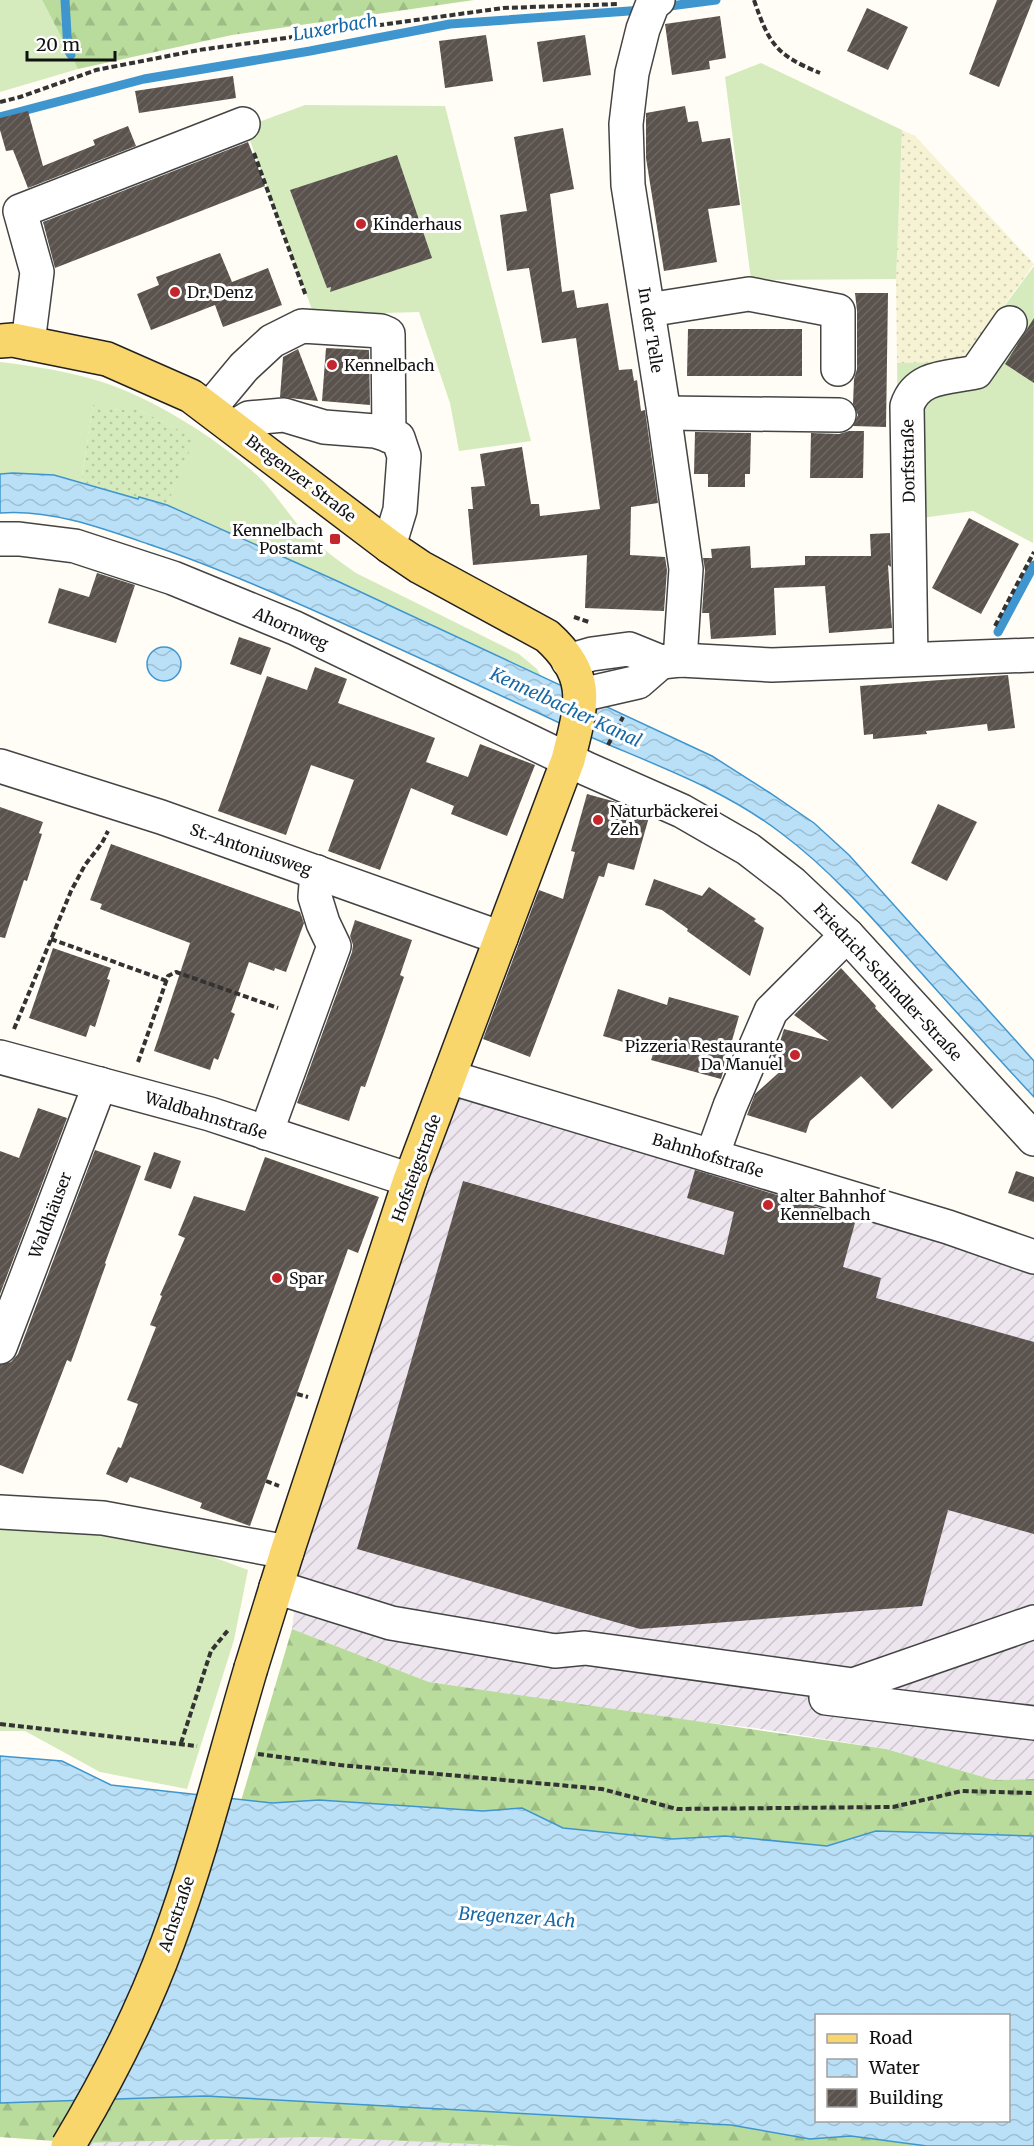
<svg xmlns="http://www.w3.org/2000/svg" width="1034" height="2146" viewBox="0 0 1034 2146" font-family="Merriweather,serif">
	<defs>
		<pattern id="industrial-furrows" width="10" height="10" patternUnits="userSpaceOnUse" patternTransform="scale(1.5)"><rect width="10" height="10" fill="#eee6ef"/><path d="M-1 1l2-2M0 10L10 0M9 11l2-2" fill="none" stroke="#cbc4cc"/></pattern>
		<pattern id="farmland-dots" width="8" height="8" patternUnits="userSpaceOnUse" patternTransform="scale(1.5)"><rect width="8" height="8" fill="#f6f3d4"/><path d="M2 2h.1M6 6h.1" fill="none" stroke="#d2cfb5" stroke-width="1.8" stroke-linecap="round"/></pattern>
		<pattern id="forest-firs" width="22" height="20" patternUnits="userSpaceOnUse" patternTransform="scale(1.5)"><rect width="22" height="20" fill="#b9dc9c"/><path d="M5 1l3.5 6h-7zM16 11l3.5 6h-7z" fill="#9ebc85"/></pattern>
		<pattern id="garden-dots" width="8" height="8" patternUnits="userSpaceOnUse" patternTransform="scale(1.5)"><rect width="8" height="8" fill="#d5ebbd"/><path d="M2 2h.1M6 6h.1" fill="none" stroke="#b6c8a1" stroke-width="1.8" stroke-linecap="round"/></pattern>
		<pattern id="water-waves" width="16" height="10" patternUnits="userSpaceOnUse" patternTransform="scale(1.5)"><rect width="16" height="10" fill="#b9e0f7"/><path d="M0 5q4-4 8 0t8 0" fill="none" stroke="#9ebfd3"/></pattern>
		<pattern id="building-hatch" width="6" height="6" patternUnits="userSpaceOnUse" patternTransform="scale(1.5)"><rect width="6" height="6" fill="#5a524d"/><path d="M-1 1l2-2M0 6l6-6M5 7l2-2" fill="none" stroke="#6d6662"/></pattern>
	</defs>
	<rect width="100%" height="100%" fill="#fffdf5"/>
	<g fill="url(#industrial-furrows)">
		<polygon points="455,1087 1034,1265 1034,1779 994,1780 886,1749 755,1728 647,1716 429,1682 292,1629 299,1573"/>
		<polygon points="315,2137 516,2146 78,2146 81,2143"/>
	</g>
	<polygon fill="url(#farmland-dots)" points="902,130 915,136 1034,264 963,363 897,363 896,279"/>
	<g fill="#d5ebbd">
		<polygon points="0,0 42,0 78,69 0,92"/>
		<polygon points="761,63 902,130 896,279 751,280 725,77"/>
		<polygon points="305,105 445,106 531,441 459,451 450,403 419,312 317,315 311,307 245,127"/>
		<polygon points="1034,266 1033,543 973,511 899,521 897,363 963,362"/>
		<path d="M0,362C33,366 67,371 99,381C153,398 221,440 262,480C277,496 288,514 303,530C319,546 337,560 356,573L519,654L537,669L542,678L335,580L167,505L194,438L139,410H118L93,406L81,482C54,475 28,471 0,474Z"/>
		<polygon points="0,1525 94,1530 181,1545 248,1570 234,1640 187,1789 100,1772 25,1731 0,1731"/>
	</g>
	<g fill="url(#forest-firs)">
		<polygon points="42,0 474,0 232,35 78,69"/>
		<polygon points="292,1629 429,1682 886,1749 994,1780 1034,1779 1034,1836 876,1831 827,1846 725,1836 672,1839 563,1828 522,1808 483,1811 319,1800 272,1803 241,1801"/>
		<polygon points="205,2096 731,2125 810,2139 851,2136 927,2146 516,2146 315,2137 81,2143 0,2137 0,2103"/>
	</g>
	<polygon fill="url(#garden-dots)" points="93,405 118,410 139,410 195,438 167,505 139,497 138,499 81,482"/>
	<g fill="url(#water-waves)" stroke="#3f96cf" stroke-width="1.5" fill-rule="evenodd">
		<path d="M13,473L54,475L138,499L139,497L167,505L335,580L712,756L770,793L814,823L849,855L1034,1061V1097C991,1051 949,1004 907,957C868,913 828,868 781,833C717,784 640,760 568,727C487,689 406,651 324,615C266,589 208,564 148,544C102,528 50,509 0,513V474Z"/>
		<circle cx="164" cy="664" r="17"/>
		<path d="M0,1756L62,1761L111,1785L272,1803L319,1800L483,1811L522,1808L563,1828L672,1839L725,1836L827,1846L876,1831L1034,1836V2146H927L851,2136L810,2139L731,2125L205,2096L0,2103ZM816,2016H1008V2120H816Z"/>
	</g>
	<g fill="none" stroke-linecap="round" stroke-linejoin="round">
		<g stroke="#3f96cf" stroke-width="9">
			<polyline points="65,0 68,50 71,55"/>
			<polyline points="662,7 716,0"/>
			<polyline points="0,117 144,79 310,51 450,24 643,10"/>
			<polyline points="998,632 1034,565"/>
		</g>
	</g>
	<g fill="url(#building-hatch)">
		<polygon points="997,0 1033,0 999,87 969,74"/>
		<polygon points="867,8 908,27 888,70 847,51"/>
		<polygon points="720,16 726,58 709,61 710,69 672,75 665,24"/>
		<polygon points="486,35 493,81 445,88 439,41"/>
		<polygon points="585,35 591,75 543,82 537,42"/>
		<polygon points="233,76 236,98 139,113 135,91"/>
		<polygon points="685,106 688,122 698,121 702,142 730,138 740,205 708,209 717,262 664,271 646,158 646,113"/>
		<polygon points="28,111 43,166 95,145 93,140 128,126 136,146 28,188 13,150 6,151 0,130 0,118"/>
		<polygon points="563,128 574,189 550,194 562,292 574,290 577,308 608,303 619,370 632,369 634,381 637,380 641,411 645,410 658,503 631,507 630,555 665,557 667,570 664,611 585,608 587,555 473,565 468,509 473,509 471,487 485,486 480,454 522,447 531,504 539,504 540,516 600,509 576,338 542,343 529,268 507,271 500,215 527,211 514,137"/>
		<polygon points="248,142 265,186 55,268 43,222"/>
		<polygon points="397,155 432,258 330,292 331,287 327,288 290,190"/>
		<polygon points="220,253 232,282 268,268 282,305 223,327 215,305 151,330 137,294 159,285 156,277"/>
		<polygon points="855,293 888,293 886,427 853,426 858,415 853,404 854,379 857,369 857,311"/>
		<polygon points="1034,318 1034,383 1005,364"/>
		<polygon points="688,329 802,329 802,376 687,376"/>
		<polygon points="326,348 369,350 370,405 322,401"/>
		<polygon points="298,349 318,401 280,397 283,357"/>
		<polygon points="849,431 864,431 863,478 810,478 811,433 839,434"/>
		<polygon points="695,432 751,433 750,474 745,474 745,487 708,487 708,474 694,474"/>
		<polygon points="969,518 1019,544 981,614 932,588"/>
		<polygon points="890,533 891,567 888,565 892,628 829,633 825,586 774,588 776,635 711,639 709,613 702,613 705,570 703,558 712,558 711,549 750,546 751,568 805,565 805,556 871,556 870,534"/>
		<polygon points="97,573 135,585 116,643 48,623 59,588 89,597"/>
		<polygon points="239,637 271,648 261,675 230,664"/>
		<polygon points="315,667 347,679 338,703 435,738 426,762 468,777 480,744 535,765 507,836 451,814 454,806 411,788 380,870 328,851 354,780 311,765 286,835 218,811 267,676 307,690"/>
		<polygon points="1008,675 1015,728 988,731 987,724 926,731 927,734 873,739 873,734 864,735 860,686"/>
		<polygon points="587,794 616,802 649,817 634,870 608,863 604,877 599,876 530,1057 483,1039 539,890 563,899 575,852 571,851"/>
		<polygon points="938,804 977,822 947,881 911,863"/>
		<polygon points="0,807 43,822 39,833 42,834 27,881 24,880 5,938 0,937"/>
		<polygon points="111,844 300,912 304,923 286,972 275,968 274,971 249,962 231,1012 235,1014 218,1060 214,1058 210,1070 154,1051 190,943 100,909 102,904 90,900"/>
		<polygon points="654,879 702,896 709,887 756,919 754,921 764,928 750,976 687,931 688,929 662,910 645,905"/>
		<polygon points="355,920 412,940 400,975 404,977 385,1031 365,1087 361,1086 349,1121 297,1103 352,952 353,945 350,936"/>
		<polygon points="53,948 111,968 107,979 110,980 95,1027 90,1025 86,1037 29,1018"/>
		<polygon points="841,968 876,1006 875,1008 933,1070 892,1109 861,1076 810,1121 806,1133 747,1115 755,1094 784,1068 772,1055 779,1045 784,1029 829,1041 794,1015"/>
		<polygon points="618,989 667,1005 669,997 739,1016 721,1079 651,1060 654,1051 603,1036"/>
		<polygon points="38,1108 67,1118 0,1294 0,1151 19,1158"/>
		<polygon points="95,1150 141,1166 105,1263 106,1264 71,1362 67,1360 23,1474 0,1465 0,1365 11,1362 18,1354"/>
		<polygon points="154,1152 181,1161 171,1189 144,1180"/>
		<polygon points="265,1157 379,1197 358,1253 348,1249 250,1526 200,1508 202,1503 130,1477 127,1483 106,1474 118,1447 121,1448 138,1404 127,1400 156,1327 150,1325 162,1296 160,1295 185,1238 178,1235 194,1196 245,1211"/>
		<polygon points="695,1170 856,1219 843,1267 881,1278 876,1298 1034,1342 1034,1534 948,1510 922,1606 640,1629 357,1549 463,1181 724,1255 734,1212 687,1198"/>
		<polygon points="1016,1171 1034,1177 1034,1202 1008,1193"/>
	</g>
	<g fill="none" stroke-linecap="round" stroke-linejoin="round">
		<defs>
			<g id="minor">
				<polyline points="658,0 653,3 643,29 632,73 626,124 628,185 664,413 686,569 680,660"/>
				<polyline points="648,310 749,294 838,311 838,369"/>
				<polyline points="28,343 37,272 20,211 243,124"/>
				<polyline points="209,409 244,367 272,341 302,326 381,331 388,334 389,436"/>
				<polyline points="664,413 839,415"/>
				<polyline points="234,427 249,418 284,415 324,427 375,431 398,438 404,456 400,510 389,546"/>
				<polyline points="0,539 19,539 75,546 173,578 295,628 587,769 682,811 748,849 792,883 847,935 1034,1139"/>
				<path d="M911,659L907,406C917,375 949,378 976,372L1010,323"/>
				<polyline points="568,661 592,654 629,649 661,662 680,660 772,665 1034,655"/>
				<polyline points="581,695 638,682 661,662"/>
				<polyline points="0,766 161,817 501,938"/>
				<polyline points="0,1057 210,1114 410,1180"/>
				<polyline points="449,1077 948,1227 1034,1257"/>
				<polyline points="266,1133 334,946 323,923 315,897 317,872"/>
				<polyline points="712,1156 730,1106 771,1011 847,935"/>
				<polyline points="0,1347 100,1084"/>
				<polyline points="0,1512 103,1518 287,1552"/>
				<polyline points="276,1587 391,1623 555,1651 585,1648 853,1685 1034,1622"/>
				<polyline points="826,1698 1034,1723"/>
			</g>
			<path id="major" d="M0,341L13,340L107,359L191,396L389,546L420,567L547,636C593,677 581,707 568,760L410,1180L287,1552L251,1668"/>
		</defs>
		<use href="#minor" stroke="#444" stroke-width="36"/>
		<use href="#major" stroke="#222" stroke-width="36"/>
		<g stroke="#333" stroke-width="4" stroke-dasharray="6 3" stroke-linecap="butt">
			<path d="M754,0C769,44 776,55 820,73"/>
			<polyline points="0,102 20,97 96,70 199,50 503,8 619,4"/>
			<polyline points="254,153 306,296"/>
			<polyline points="574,617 589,622"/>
			<polyline points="995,626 1034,552"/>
			<polyline points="608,745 623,717"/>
			<polyline points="51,939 167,981"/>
			<polyline points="14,1029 71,891 85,865 102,843 108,831"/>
			<polyline points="138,1062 168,976 176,972 278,1008"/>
			<polyline points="297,1394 308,1397"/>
			<polyline points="266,1481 279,1486"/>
			<polyline points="0,1724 197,1746"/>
			<polyline points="181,1743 211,1651 229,1629"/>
			<polyline points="258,1754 340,1765 602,1789 677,1809 893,1807 962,1791 1034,1793"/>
		</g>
		<use href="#minor" stroke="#fff" stroke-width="33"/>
		<use href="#major" stroke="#f9d66b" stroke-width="33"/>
		<defs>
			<path id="major-bridge" d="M68,2146C107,2081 142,2013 168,1942C201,1853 224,1759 251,1668"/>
		</defs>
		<use href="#major-bridge" stroke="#222" stroke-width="36" stroke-linecap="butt"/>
		<use href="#major-bridge" stroke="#f9d66b" stroke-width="33"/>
	</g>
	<g fill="#c4262e" stroke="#fff" stroke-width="2">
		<circle cx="361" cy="224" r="6"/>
		<circle cx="175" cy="292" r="6"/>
		<circle cx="332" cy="365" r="6"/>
		<rect x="329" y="533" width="12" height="12" rx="3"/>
		<circle cx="598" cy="820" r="6"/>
		<circle cx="795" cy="1055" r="6"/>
		<circle cx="768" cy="1205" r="6"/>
		<circle cx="277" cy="1278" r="6"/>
	</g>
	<g text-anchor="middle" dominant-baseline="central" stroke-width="6" stroke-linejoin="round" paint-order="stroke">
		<g font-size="16" fill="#111" stroke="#fff" text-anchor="start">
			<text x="373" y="224">Kinderhaus</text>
			<text x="187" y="292">Dr. Denz</text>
			<text x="344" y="365">Kennelbach</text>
			<text x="323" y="530" text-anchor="end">Kennelbach<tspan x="323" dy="18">Postamt</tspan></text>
			<text x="610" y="811">Naturbäckerei<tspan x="610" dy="18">Zeh</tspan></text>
			<text x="783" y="1046" text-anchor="end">Pizzeria Restaurante<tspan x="783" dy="18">Da Manuel</tspan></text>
			<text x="780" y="1196">alter Bahnhof<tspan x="780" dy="18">Kennelbach</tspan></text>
			<text x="289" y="1278">Spar</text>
		</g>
		<g font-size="16" fill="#111" stroke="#fff">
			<text transform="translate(651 330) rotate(81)">In der Telle</text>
			<text transform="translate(908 461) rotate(-91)">Dorfstraße</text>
			<text transform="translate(301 478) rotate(37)">Bregenzer Straße</text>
			<text transform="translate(291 628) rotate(24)">Ahornweg</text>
			<text transform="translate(251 849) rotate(19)">St.-Antoniusweg</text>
			<text transform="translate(888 982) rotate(47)">Friedrich-Schindler-Straße</text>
			<text transform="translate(206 1115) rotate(17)">Waldbahnstraße</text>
			<text transform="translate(708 1155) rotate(17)">Bahnhofstraße</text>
			<text transform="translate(416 1168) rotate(-70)">Hofsteigstraße</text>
			<text transform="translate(50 1215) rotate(-69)">Waldhäuser</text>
			<text transform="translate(176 1914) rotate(-71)">Achstraße</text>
		</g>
		<g font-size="18" font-style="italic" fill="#1768a6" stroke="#fff">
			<text transform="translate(335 27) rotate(-10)">Luxerbach</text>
			<text transform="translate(566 707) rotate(25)">Kennelbacher Kanal</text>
			<text transform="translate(517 1917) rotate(4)">Bregenzer Ach</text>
		</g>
	</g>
	<rect x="815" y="2014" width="195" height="108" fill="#ffffff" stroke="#a0a0a0" stroke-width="1.5"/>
	<rect x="827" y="2034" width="30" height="9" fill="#f9d66b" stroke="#a0a0a0" stroke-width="1.5"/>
	<text x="869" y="2044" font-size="18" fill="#111111">Road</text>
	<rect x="827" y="2059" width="30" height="18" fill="url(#water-waves)" stroke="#a0a0a0" stroke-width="1.5"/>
	<text x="869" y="2074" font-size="18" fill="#111111">Water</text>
	<rect x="827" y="2089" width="30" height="18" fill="url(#building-hatch)" stroke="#a0a0a0" stroke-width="1.5"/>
	<text x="869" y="2104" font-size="18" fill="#111111">Building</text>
	<path d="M27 51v9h88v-9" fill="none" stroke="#111111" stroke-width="3"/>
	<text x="36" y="51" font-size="18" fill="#111111" stroke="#ffffff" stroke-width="4.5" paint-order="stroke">20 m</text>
</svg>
